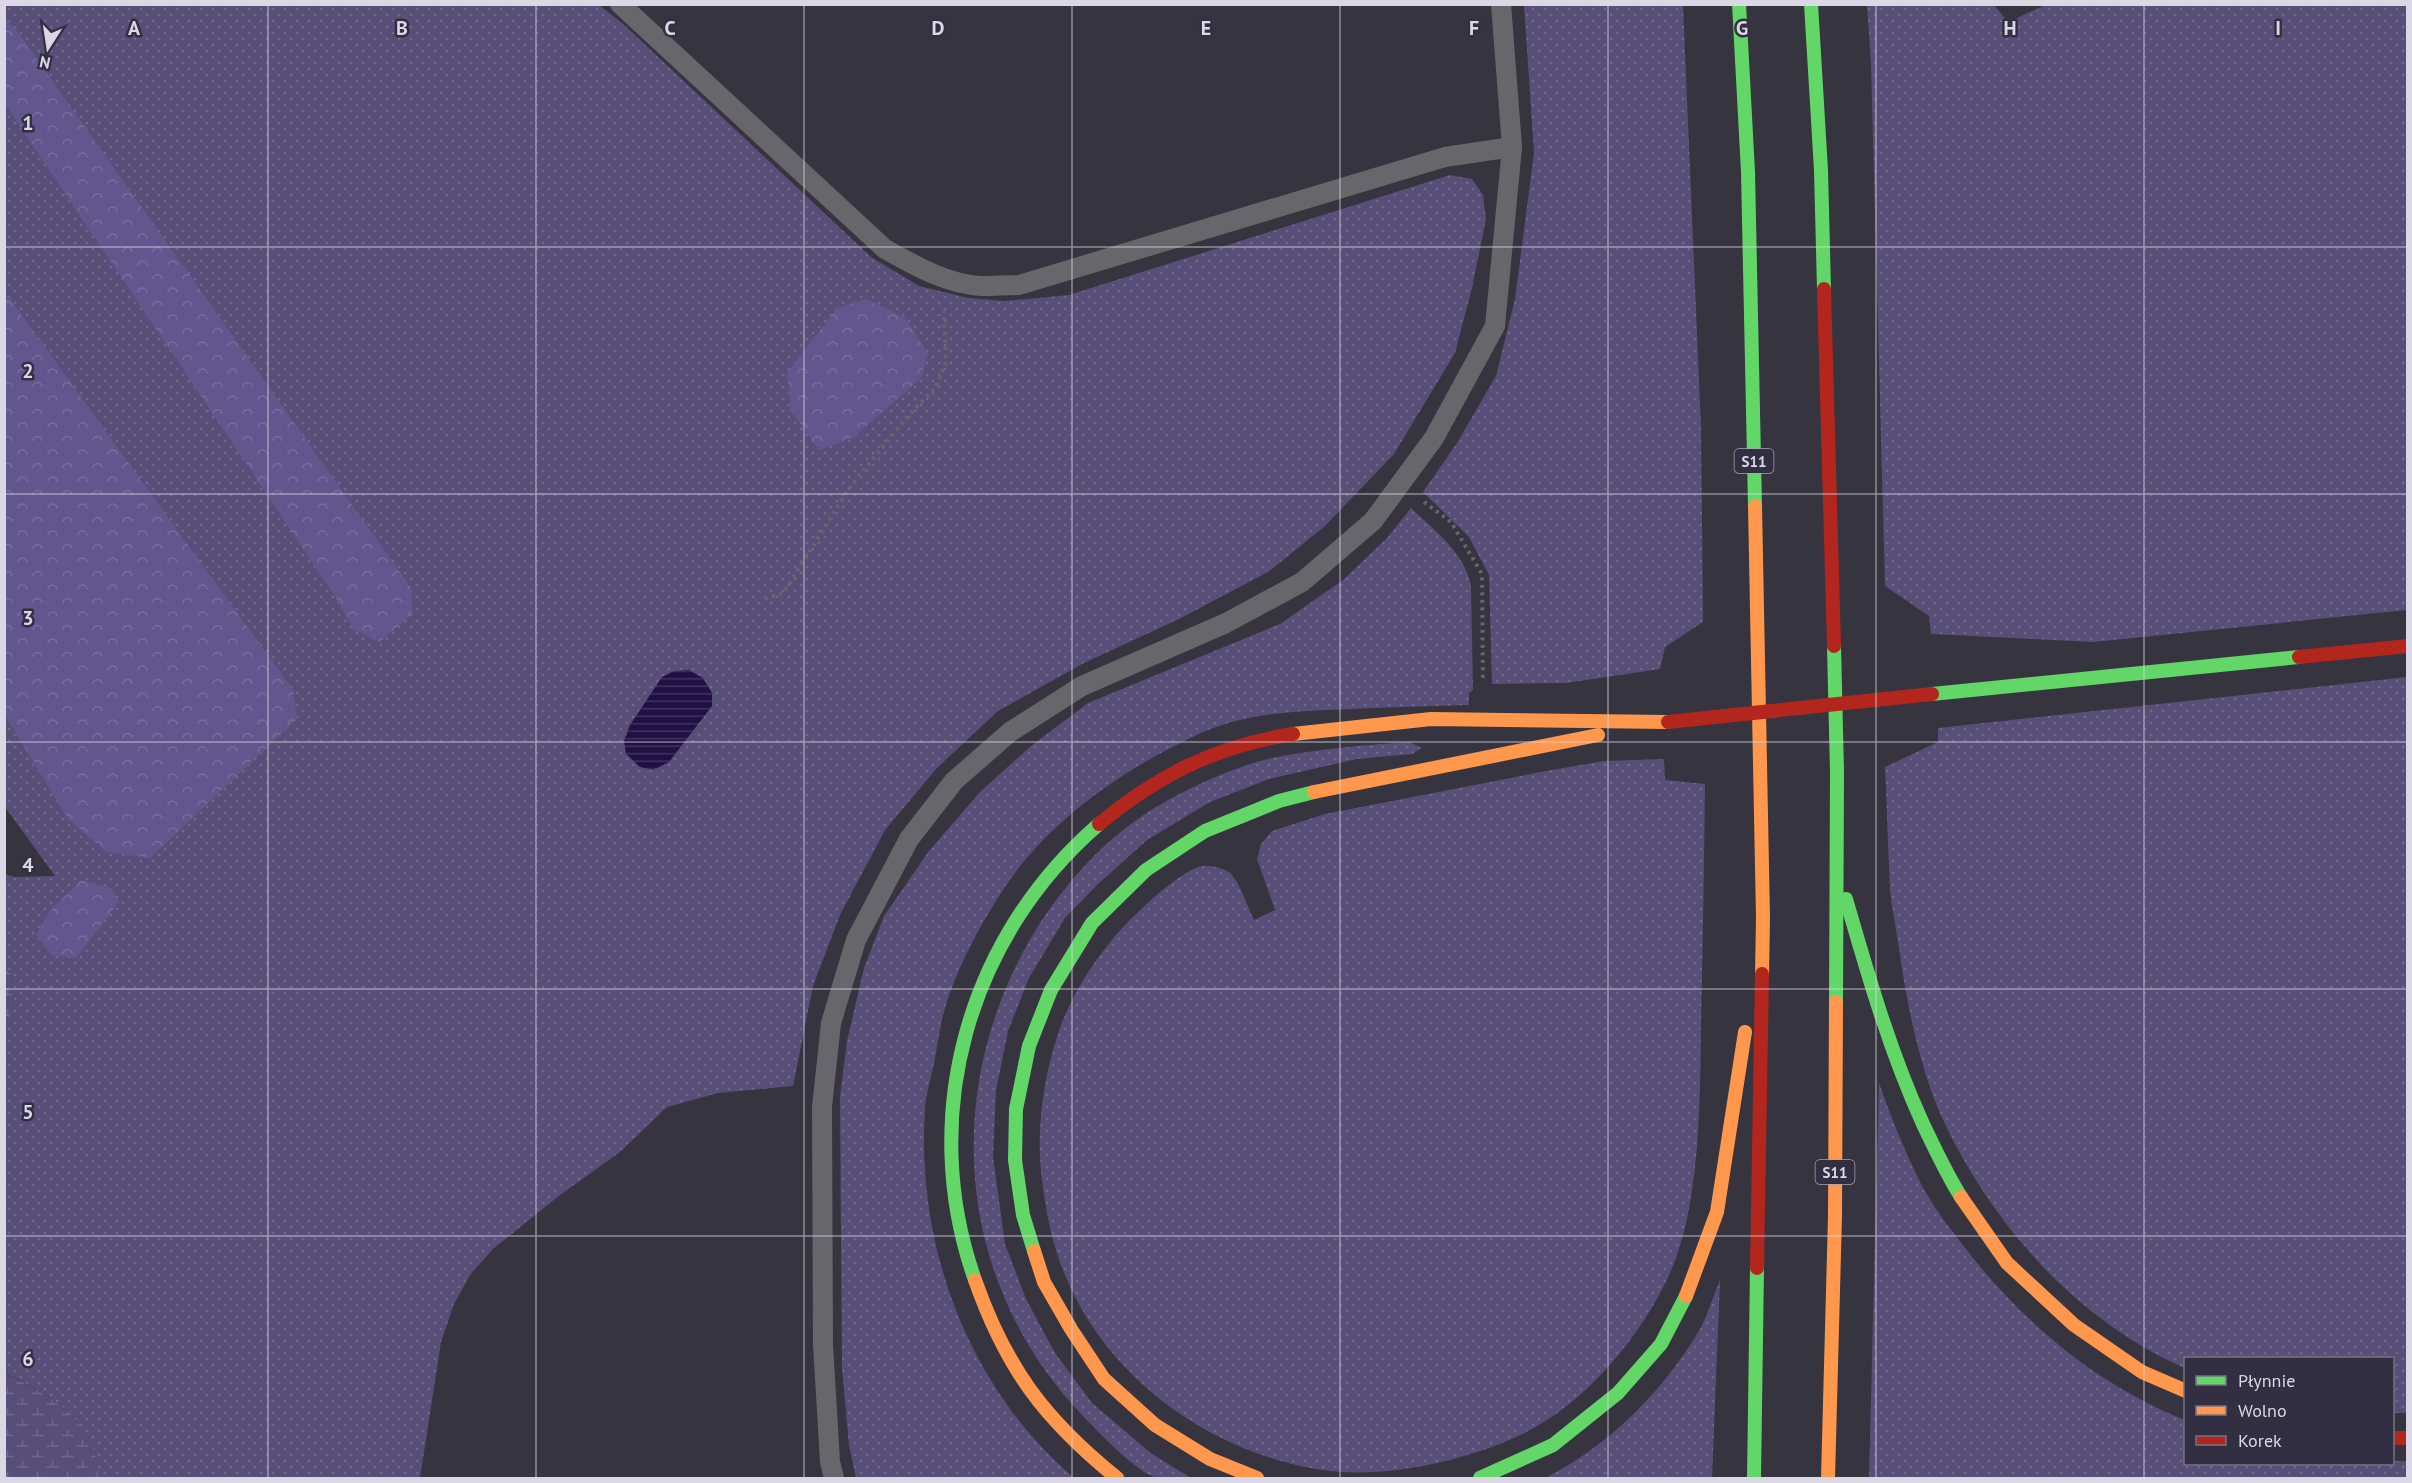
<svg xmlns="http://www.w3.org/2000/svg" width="2412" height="1483" viewBox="0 0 2412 1483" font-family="'PT Sans',sans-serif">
	<defs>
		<pattern id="grass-dots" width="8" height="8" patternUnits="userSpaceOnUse" patternTransform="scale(1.5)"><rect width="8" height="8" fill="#574f78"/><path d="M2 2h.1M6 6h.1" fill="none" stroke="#6f688b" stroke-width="1.8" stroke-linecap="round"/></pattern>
		<pattern id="forest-crowns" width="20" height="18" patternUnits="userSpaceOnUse" patternTransform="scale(1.5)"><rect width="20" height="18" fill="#62568e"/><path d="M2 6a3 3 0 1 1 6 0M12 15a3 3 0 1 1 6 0" fill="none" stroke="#786e9e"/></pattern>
		<pattern id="wetland-marsh" width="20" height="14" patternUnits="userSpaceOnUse" patternTransform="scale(1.5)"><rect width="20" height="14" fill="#574f78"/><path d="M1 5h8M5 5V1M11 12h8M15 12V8" fill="none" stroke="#6f688b"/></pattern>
		<pattern id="water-rules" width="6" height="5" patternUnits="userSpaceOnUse" patternTransform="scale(1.5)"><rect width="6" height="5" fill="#211044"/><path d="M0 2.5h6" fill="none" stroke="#41325f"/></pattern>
	</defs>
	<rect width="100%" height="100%" fill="#36343f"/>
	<g fill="url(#grass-dots)">
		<polygon points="2048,4 2407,5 2407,610 2093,642 1931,634 1929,616 1885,586 1871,63 1867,5 1994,5 2008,22"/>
		<path d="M5,5H599L622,23L871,257L919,286L968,298L1004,301L1069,295L1450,175L1472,179L1483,195L1486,219L1472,288L1455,353L1394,454L1324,527L1268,572L1181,618L1082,664L998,711L937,768L885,830L840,915L813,986L793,1086L718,1093L667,1107L620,1152L560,1195L493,1249L470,1275L454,1304L441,1342L420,1478H99C95,1420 53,1396 5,1373L4,1027L14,1006L11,973L5,969L4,874L15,877L55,876L5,807Z"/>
		<polygon points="1524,5 1683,5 1701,427 1703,622 1665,647 1660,669 1566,683 1492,684 1489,575 1469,537 1423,492 1457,443 1496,376 1515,299 1534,153"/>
		<path d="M1411,508C1435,531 1463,551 1471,585L1473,690L1469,693V705C1430,706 1391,707 1351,709C1301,711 1248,712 1201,733C1127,767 1054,816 1007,884C983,920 959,963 946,1005C940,1023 938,1044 934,1063C931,1078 926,1093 925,1109C916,1247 968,1387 1074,1478H856L849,1445L842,1368L840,1097L847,1041L864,968L884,916L929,851L980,792L1031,746L1088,703L1280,624L1343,580L1387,538Z"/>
		<path d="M2407,677L2408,1413H2393L2392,1358H2186L2185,1368C2133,1346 2084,1309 2045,1269C2005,1227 1970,1177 1945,1124C1920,1072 1907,1005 1899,948C1896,929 1892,909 1890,890C1888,849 1887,808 1885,767L1938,742V728Z"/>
		<path d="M1409,742L1422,748L1412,754L1357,759L1269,779L1210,802L1147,840L1097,885L1065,918L1029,978L1008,1031L996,1091L993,1157L1005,1244L1026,1299L1055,1353L1092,1403L1152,1454L1191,1478C1181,1479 1168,1480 1158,1478C1139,1475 1097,1431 1083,1416C952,1280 940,1080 1040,923C1068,881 1100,845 1142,816C1177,793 1231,767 1272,758C1317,749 1364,745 1409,742Z"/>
		<path d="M1664,759L1665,780L1705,784C1704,863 1703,942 1701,1021C1700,1097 1701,1204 1670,1273C1641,1337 1583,1407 1518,1436C1462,1462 1383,1479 1322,1470C1212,1453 1108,1380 1065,1275C1053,1247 1047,1217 1043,1187C1035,1137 1042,1082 1058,1034C1068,1002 1090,966 1112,940C1127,921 1180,869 1203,866C1210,865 1222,868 1229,872C1239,880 1248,908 1254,920L1275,910L1257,859L1261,844L1272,831L1325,814L1546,771L1604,761Z"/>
		<path d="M1879,1083C1891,1117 1905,1152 1921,1184C1932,1205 1948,1226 1962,1244C2021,1321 2095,1384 2185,1420L2186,1464H2392L2393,1461H2407V1478H1869Z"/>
		<path d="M1720,1280L1712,1478H1545C1609,1446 1662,1392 1699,1331C1708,1315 1713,1296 1720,1280Z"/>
	</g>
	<g fill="url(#forest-crowns)">
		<polygon points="5,17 15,28 411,588 412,614 380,642 353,629 335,596 5,104"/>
		<polygon points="5,292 293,690 297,719 150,858 107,852 68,819 5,715"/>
		<polygon points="866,299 905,318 928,353 921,378 854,437 819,450 791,411 787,373 837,308"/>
		<polygon points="81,880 111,888 119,902 76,958 52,955 36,935 50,911"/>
	</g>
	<g fill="url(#wetland-marsh)">
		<polygon points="5,969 11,973 14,1006 5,1027"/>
		<path d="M4,1373C53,1396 95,1420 99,1478H5Z"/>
	</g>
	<polygon fill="url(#water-rules)" points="689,670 703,678 712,693 712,706 669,762 653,770 640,767 626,754 624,741 630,725 662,677 674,671"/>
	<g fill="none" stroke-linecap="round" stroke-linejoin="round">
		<g stroke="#66656b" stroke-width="4" stroke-dasharray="3 4.5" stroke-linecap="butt">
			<polyline points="1424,502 1451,522 1482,574 1483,682"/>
			<polyline points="765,599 784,592 848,490 906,418 936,387 946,362 944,311"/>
		</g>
		<g stroke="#67666b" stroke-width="20">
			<path d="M620,4L885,249C914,265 946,284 981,286C994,286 1007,285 1019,285L1445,157L1512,147"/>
			<polyline points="834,1478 830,1462 823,1344 822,1107 831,1023 856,940 909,839 954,781 1010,732 1082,686 1226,623 1302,582 1373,521 1434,438 1495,326 1512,147 1501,4"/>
		</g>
		<g stroke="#63d668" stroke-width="14">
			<polyline points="1739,4 1748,172 1755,506"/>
			<polyline points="1811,4 1821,170 1824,289"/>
			<polyline points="1834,646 1837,772 1836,1002"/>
			<polyline points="1932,694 2299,657"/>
			<path d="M1846,899C1868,975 1890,1052 1923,1124C1935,1149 1946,1173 1961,1197"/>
			<polyline points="1034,1251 1023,1215 1015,1160 1016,1109 1029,1046 1051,990 1092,923 1146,870 1205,831 1279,801 1314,792"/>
			<path d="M975,1280C917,1116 968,937 1099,824"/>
			<polyline points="1480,1478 1553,1445 1618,1393 1661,1344 1686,1296"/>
			<polyline points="1754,1478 1757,1268"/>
		</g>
		<g stroke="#ff974d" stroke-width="14">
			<polyline points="1755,506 1763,918 1762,974"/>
			<polyline points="1293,734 1431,719 1668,722"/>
			<polyline points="1314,792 1598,735"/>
			<polyline points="1961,1197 2007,1263 2074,1325 2142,1372 2186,1391"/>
			<polyline points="1034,1251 1044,1282 1071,1329 1104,1379 1155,1425 1210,1459 1257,1478"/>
			<path d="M975,1280C1006,1368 1044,1419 1117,1478"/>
			<polyline points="1686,1296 1717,1212 1745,1032"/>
			<polyline points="1828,1478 1835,1216 1836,1002"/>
		</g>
		<g stroke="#b3261e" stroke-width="14">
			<polyline points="1824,289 1834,646"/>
			<polyline points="2299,657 2408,646"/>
			<path d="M1099,824C1158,775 1216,746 1293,734"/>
			<polyline points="1757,1268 1762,974"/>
			<polyline points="2392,1438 2408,1438"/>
		</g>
		<polyline stroke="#b3261e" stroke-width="14" points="1668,722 1932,694"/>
	</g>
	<path fill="none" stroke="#dad8e5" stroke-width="1.5" stroke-opacity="0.55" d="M268,4V1478M536,4V1478M804,4V1478M1072,4V1478M1340,4V1478M1608,4V1478M1876,4V1478M2144,4V1478M4,247H2408M4,494H2408M4,742H2408M4,989H2408M4,1236H2408"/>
	<g text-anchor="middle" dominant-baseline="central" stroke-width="5" stroke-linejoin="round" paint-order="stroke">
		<g fill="#332f43" stroke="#a8a5b4" stroke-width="1.5">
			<rect x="1734.5" y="449" width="39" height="24" rx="4.5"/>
			<rect x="1815.5" y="1160" width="39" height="24" rx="4.5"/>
		</g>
		<g font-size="15" font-weight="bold" fill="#dad8e5">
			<text x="1754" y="461">S11</text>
			<text x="1835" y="1172">S11</text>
		</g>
	</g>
	<g font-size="20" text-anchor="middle" font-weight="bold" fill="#dad8e5" stroke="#332f43" stroke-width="5" stroke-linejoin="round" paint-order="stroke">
		<text x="134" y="35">A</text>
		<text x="402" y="35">B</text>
		<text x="670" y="35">C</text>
		<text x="938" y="35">D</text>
		<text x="1206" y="35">E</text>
		<text x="1474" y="35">F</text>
		<text x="1742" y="35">G</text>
		<text x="2010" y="35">H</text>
		<text x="2278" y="35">I</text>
		<text x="28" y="130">1</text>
		<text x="28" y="378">2</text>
		<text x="28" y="625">3</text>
		<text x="28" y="872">4</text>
		<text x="28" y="1119">5</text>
		<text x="28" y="1366">6</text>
	</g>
	<rect width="2412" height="1483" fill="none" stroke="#dad8e5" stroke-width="12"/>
	<rect x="2184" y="1357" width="210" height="108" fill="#332f43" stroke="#767384" stroke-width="1.5"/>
	<rect x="2196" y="1376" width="30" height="9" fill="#63d668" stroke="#767384" stroke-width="1.5"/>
	<text x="2238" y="1387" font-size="18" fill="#dad8e5">Płynnie</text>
	<rect x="2196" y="1406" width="30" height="9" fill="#ff974d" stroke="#767384" stroke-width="1.5"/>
	<text x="2238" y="1417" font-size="18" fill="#dad8e5">Wolno</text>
	<rect x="2196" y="1436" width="30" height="9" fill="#b3261e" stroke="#767384" stroke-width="1.5"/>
	<text x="2238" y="1447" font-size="18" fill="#dad8e5">Korek</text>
	<g transform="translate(48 48) rotate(192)" stroke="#332f43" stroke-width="4.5" paint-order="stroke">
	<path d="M0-4.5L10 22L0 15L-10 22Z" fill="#dad8e5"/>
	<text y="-9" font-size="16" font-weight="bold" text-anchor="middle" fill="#dad8e5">N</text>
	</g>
</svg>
